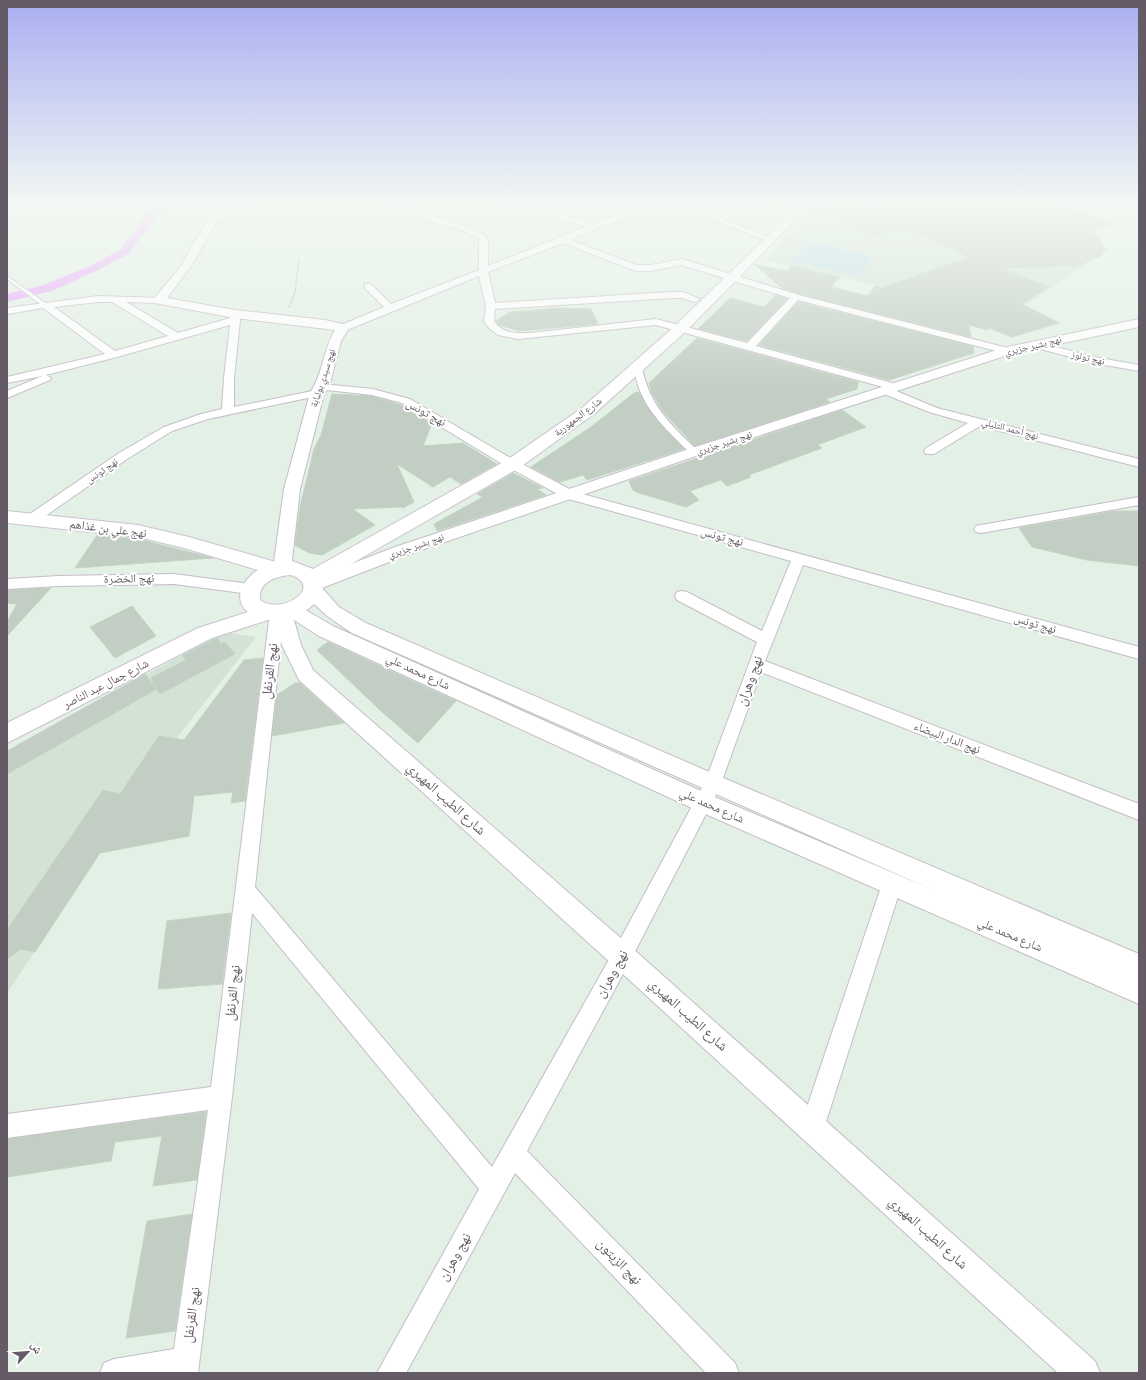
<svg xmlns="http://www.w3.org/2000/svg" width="1146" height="1380" viewBox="0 0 1146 1380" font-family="'Source Sans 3','Noto Naskh Arabic',sans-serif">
	<rect width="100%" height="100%" fill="#e3f0e5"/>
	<g fill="#d4e2d6">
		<polygon points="820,204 1059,204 1111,224 1082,234 1109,250 1025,305 995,292 889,288 764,260"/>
		<polygon points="224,632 256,637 176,739 7,993 7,751"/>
	</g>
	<polygon fill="#bddaea" points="810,242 873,257 857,276 792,260"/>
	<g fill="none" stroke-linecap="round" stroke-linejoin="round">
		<polygon fill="#eca4ff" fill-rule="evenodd" points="158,204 169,204 153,221 128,254 98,270 52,291 7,302 7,294 44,285 90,266 120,250 145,217"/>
	</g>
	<g fill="#c2cdc3" stroke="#c1d5c2">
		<polygon points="879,204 1059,204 1111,224 1092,231 1105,248 1101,256 1076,266 1001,268 1049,287 1022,304 1059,323 1012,337 989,328 987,330 969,325 971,337 799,294 782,288 754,264 787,271 791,266 840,277 831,287 868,296 875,286 882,288 969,257 905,228 875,236 840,220 863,213 857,211"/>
		<polygon points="776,295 787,299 747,341 698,329 730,298 764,307"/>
		<polygon points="798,302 973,346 974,353 889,380 759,345"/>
		<polygon points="558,308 591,309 598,324 519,331 499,325 496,321 510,312"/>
		<polygon points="697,338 858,382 857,389 826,399 830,402 695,446 664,413 652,393 649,383"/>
		<polygon points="639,392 657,421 684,449 587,480 583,475 560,482 531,467 591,427 634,393"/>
		<polygon points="332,394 372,396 404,406 406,407 405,409 432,423 423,446 463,443 497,464 461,484 450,477 433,487 397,464 414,502 403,508 401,507 353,509 375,525 322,555 309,553 295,545 300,507 314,449 321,435"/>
		<polygon points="842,410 866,427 817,445 822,448 749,475 751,477 727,486 721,480 690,491 699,500 686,507 636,492 633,490 629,481"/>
		<polygon points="513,473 543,488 537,489 546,495 437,531 434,524 483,497 477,494"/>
		<polygon points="1115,511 1139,511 1139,566 1087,560 1032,547 1019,528"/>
		<polygon points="98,534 142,540 213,558 75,568"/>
		<polygon points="51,588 7,636 7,622 17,604 7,603 7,590"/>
		<polygon points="132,606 156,636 115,658 90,627"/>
		<polygon points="217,638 221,644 225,642 235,654 160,694 151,678 186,660 183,655"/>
		<polygon points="328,642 436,692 456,701 418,743 382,712 317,650"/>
		<polygon points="263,658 245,801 231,803 233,792 194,796 189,836 100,853 35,952 21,949 7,959 7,930 103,790 120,794 159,736 184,740 244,660"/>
		<polygon points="145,674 157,689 7,774 7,751"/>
		<polygon points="295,683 300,683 344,723 272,736 277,695"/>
		<polygon points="231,913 222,984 158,989 167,921"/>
		<polygon points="206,1112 197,1180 153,1186 162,1136 115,1142 111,1161 7,1177 7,1139"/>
		<polygon points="192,1214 175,1331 126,1338 147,1221"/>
	</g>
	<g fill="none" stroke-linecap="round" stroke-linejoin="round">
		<defs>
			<polygon id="service" points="7,276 47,304 47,306 43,306 7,279"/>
			<path id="pedestrian" d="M635,366L642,368C650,406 670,424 697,450V454H691C669,432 643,410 636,378C635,374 634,370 635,366Z"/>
			<g id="minor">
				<path d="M391,204C409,204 425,213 442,219C458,224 471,228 486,236L488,242V266L586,227L511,204H524L594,224L645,204H657L570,240L637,265H651L682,259L799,295L1012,349L1013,351L1008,354L798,300L756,346L900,385L901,387L900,389L889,388L937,408L1139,459V467L980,426L934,454H926L924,451L926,448L968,423L929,412L879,392L878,390L883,387L656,325L518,339L498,335L489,328L484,321L486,306L479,276L347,330H339L338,328L339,326L384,307L365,288V284H371L391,304L479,270V239L459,229L437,223ZM563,243L636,271H651L681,265L790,298L747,343L656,319L530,333C516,334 502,333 494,321L495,309L672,298H682L695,302L700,299L683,292H672L495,303L488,272Z"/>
				<polygon points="676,204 688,204 766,236 762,239 759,238"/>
				<polygon points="1129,204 1139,204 1139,209"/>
				<path d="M98,296L162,298L164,300L159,303L126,302L178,333L230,318L232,312H238L240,320L234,378V407L317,390L323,393L317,396L208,419L172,431L127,459L34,524H24L22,521L24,518L119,453L164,427L201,414L222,409L224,378L230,325L117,357L46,375L51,378L50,380L7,398V391L42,376L7,383V377L105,354L43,308L7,314V308ZM98,302H112L168,336L115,351L54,307Z"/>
				<polygon points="1037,342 1094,357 1139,365 1139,371 1093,363 1033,347 1032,345 1033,343"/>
				<polygon points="322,384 373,389 410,399 507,456 575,492 1139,647 1139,659 803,565 765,661 1139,804 1139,820 761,672 719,789 629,963 527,1151 735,1363 739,1373 706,1373 515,1173 406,1373 377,1373 479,1189 252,913 232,1097 198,1373 100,1373 104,1363 114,1359 174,1349 208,1110 7,1138 7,1114 211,1087 270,613 272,609 277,608 282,609 284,613 255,887 492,1167 615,949 705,782 757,642 677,600 675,596 677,592 682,591 687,592 762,631 791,561 565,498 499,462 402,403 372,395 318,389 317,387"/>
				<polygon points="1139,497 1139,505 981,533 976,532 974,529 976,526 981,525"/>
				<polygon points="174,574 250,584 255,585 257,589 255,593 250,594 174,584 59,586 7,589 7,579 59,576"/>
				<polygon points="892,875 899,878 902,884 824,1128 820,1136 812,1140 804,1136 800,1128 882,884 885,878"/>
			</g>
			<g id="tertiary">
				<path d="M224,204H236L215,225L191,266L167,298L235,310L325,320L347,325L349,328L341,341L329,387L324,394L300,489L291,569L288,573L282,575L276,573L273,569L284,489L310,393C323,374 323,350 335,330L235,318L155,303L153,300L181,266L207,221Z"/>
				<path d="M1139,319V327L1011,354L699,455L407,555L322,588L339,607L366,623L721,777L1139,954V1004L694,809L319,636L294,620L301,645L313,670L631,947L1095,1361L1100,1373H1058L613,965L299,680L282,645L274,612L277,607C284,605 290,603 297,605L333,626L710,795L931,889L352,633C334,621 316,610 305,591L308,587L306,584L309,580L395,547L689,449L1003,348Z"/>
			</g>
			<path id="secondary" d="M800,204H811L685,332L594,414L519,468L323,580C326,607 293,620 271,619L212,638L7,743V723L198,628L248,612C232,599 243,579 258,570L184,548L138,537L7,523V511L138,525L189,537L279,563L292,561L313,569L507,460L582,408L675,326ZM291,575C325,587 281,616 260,600C258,582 276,576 291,575Z"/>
		</defs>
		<use href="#service" stroke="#c6bdc6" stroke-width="2"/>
		<use href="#pedestrian" stroke="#c6bdc6" stroke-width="2"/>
		<use href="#minor" stroke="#c6bdc6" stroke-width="2"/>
		<use href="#tertiary" stroke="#c6bdc6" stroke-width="2"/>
		<use href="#secondary" stroke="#ccc2cd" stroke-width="2"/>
		<polyline stroke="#9fb7dd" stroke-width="1.5" stroke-dasharray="2 1" stroke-linecap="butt" points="289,307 295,292 299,259"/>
		<use href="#service" fill="#fff" fill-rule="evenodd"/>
		<use href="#pedestrian" fill="#fff" fill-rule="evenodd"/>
		<use href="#minor" fill="#fff" fill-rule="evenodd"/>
		<use href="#tertiary" fill="#fff" fill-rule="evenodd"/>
		<use href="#secondary" fill="#fff" fill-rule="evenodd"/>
	</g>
	<linearGradient id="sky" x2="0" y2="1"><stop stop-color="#a9aef1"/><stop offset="0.51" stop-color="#f2f8f3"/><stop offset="1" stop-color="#f2f8f3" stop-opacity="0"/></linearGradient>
	<rect width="1146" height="397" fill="url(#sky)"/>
	<g text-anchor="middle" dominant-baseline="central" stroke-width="4" stroke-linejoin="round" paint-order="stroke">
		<g font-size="10" fill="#655b66" stroke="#fff">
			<text transform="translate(1033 346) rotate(-13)">نهج بشير جزيري</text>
			<text transform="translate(1088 358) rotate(13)">نهج تولوز</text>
			<text transform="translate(323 378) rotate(-72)">نهج سيدي بولبابة</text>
			<text transform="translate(578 417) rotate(-37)">شارع الجمهورية</text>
			<text transform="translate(1010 429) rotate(15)">نهج أحمد التليلي</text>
			<text transform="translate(724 443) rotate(-18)">نهج بشير جزيري</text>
			<text transform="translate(102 471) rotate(-35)">نهج تونس</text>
			<text transform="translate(416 546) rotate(-19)">نهج بشير جزيري</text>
		</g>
		<g font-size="12" fill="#655b66" stroke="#fff">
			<text transform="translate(426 413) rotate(29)">نهج تونس</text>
			<text transform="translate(108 529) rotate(7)">نهج علي بن غذاهم</text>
			<text transform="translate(722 537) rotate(15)">نهج تونس</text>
			<text transform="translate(129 579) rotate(-1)">نهج الخضرة</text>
			<text transform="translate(1035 624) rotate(16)">نهج تونس</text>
			<text transform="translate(418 672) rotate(25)">شارع محمد علي</text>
			<text transform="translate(106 684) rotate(-27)">شارع جمال عبد الناصر</text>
			<text transform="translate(947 738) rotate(21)">نهج الدار البيضاء</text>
			<text transform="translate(712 806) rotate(24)">شارع محمد علي</text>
			<text transform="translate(1010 935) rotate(23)">شارع محمد علي</text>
		</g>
		<g font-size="14" fill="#655b66" stroke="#fff">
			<text transform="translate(270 671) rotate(-83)">نهج القرنفل</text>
			<text transform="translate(750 681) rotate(-70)">نهج وهران</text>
			<text transform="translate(446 799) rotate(42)">شارع الطيب المهيري</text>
			<text transform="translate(612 974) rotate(-61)">نهج وهران</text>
			<text transform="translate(233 993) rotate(-84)">نهج القرنفل</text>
			<text transform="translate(688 1015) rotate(42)">شارع الطيب المهيري</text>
			<text transform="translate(928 1233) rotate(42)">شارع الطيب المهيري</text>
			<text transform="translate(455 1257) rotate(-61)">نهج وهران</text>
			<text transform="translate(619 1262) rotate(46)">نهج الزيتون</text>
			<text transform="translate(192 1315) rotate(-82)">نهج القرنفل</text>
		</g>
	</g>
	<rect width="1146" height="1380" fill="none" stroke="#655b66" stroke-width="16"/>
	<g transform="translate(28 1352) rotate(64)" stroke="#ffffff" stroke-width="3" paint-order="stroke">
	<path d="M0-3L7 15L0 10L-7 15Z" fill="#655b66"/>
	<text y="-6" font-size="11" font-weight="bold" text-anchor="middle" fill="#655b66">ش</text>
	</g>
</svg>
